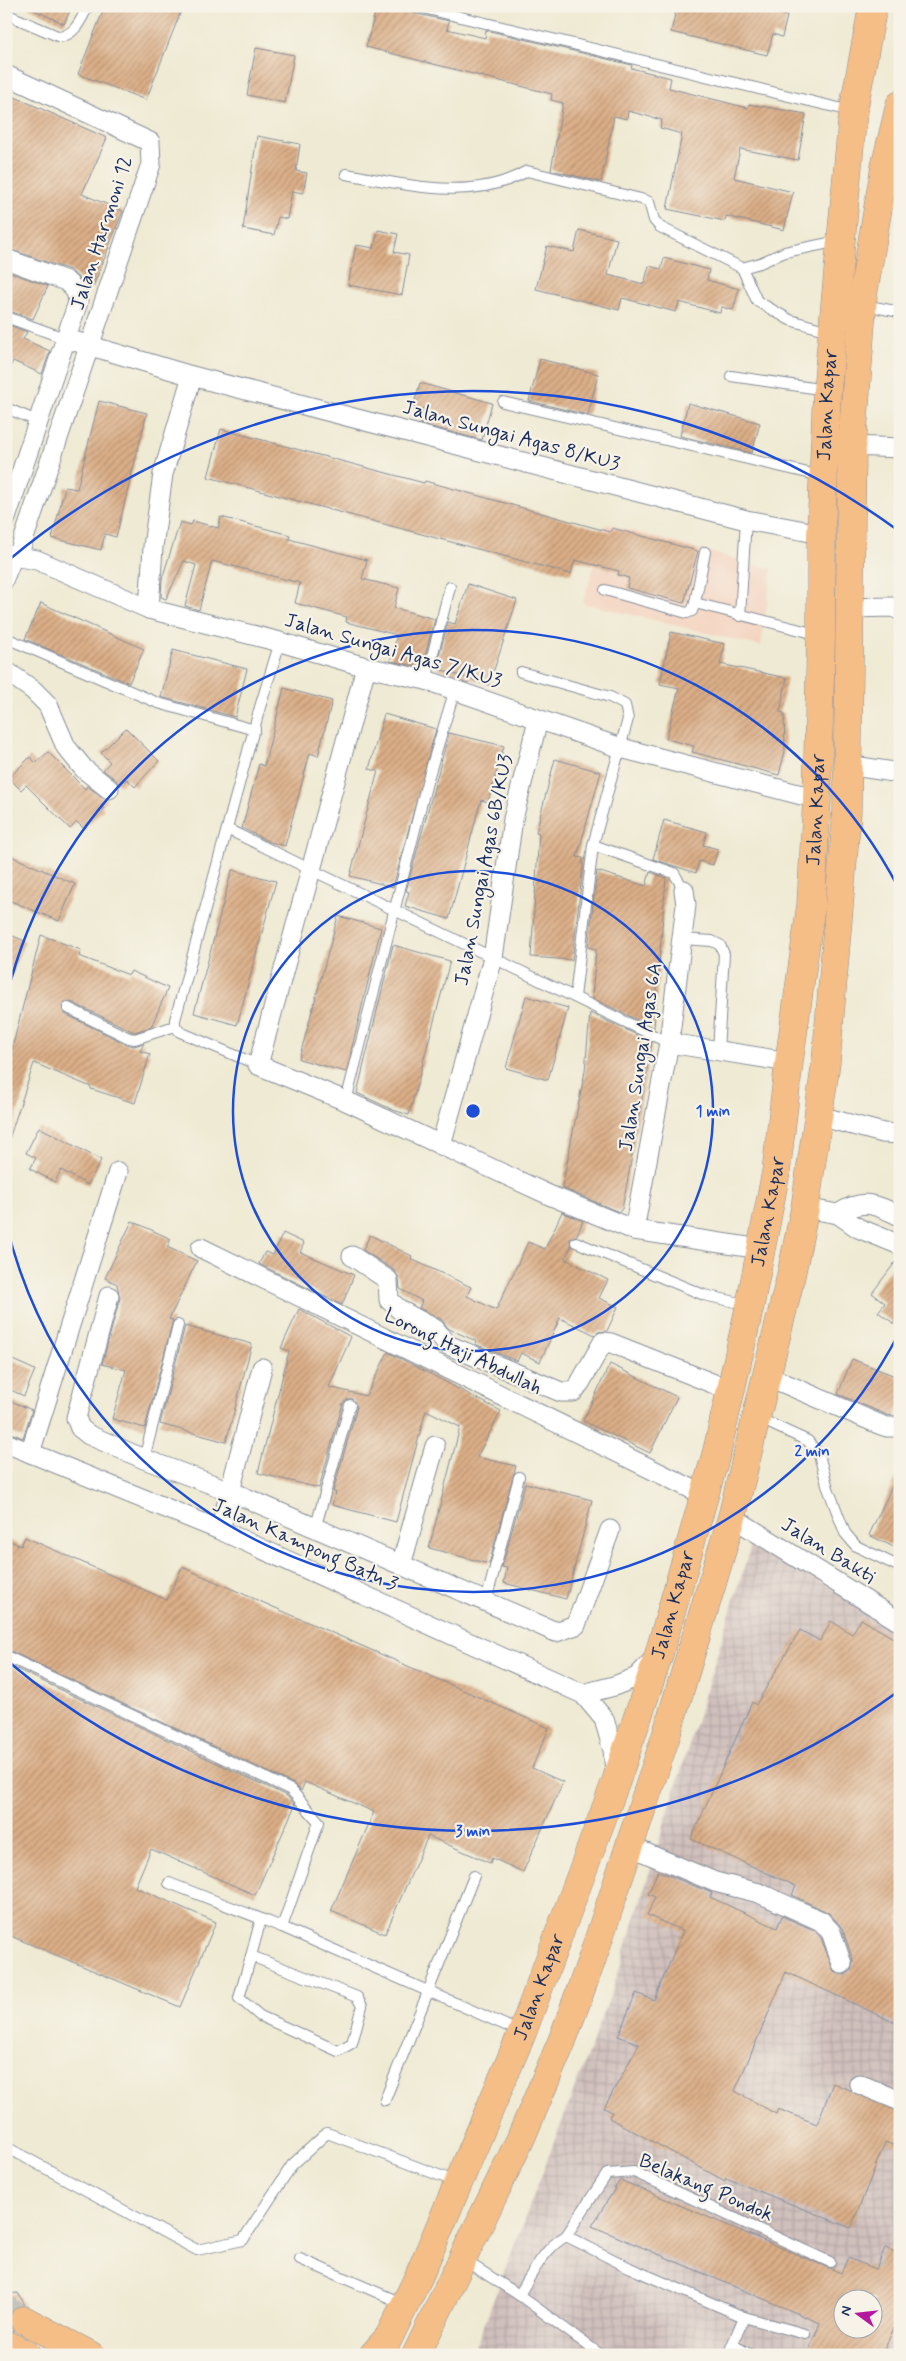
<svg xmlns="http://www.w3.org/2000/svg" width="906" height="2361" viewBox="0 0 906 2361" font-family="Mynerve,sans-serif">
	<defs>
		<pattern id="industrial-grid" width="8" height="8" patternUnits="userSpaceOnUse" patternTransform="scale(1.25)"><rect width="8" height="8" fill="#d0c0bc"/><path d="M0 4h8M4 0v8" fill="none" stroke="#b2a5a4"/></pattern>
		<pattern id="building-hatch" width="6" height="6" patternUnits="userSpaceOnUse" patternTransform="scale(1.25)"><rect width="6" height="6" fill="#dcaf87"/><path d="M-1 1l2-2M0 6l6-6M5 7l2-2" fill="none" stroke="#b28f72"/></pattern>
	</defs>
	<rect width="100%" height="100%" fill="#f7f3e8"/>
	<filter id="ink" filterUnits="userSpaceOnUse"><feTurbulence type="fractalNoise" baseFrequency=".02" numOctaves="2"/><feDisplacementMap in="SourceGraphic" scale="10" xChannelSelector="R" yChannelSelector="G"/><feConvolveMatrix kernelMatrix="1 2 1 2 8 2 1 2 1" color-interpolation-filters="sRGB"/></filter>
	<filter id="wash" filterUnits="userSpaceOnUse"><feTurbulence type="fractalNoise" baseFrequency=".0096" numOctaves="4" result="noise"/><feDisplacementMap in="SourceGraphic" scale="20" xChannelSelector="R" yChannelSelector="G"/><feGaussianBlur stdDeviation="1.12" result="paint"/><feColorMatrix in="noise" values="0 0 0 0 0 0 0 0 0 0 0 0 0 0 0 0 0 1.4 0 .05"/><feComposite in="paint" operator="in"/></filter>
	<g filter="url(#wash)">
		<rect width="100%" height="100%" fill="#efead3"/>
		<polygon fill="#f4d3c0" points="606,524 772,569 761,646 583,603"/>
		<path fill="url(#industrial-grid)" fill-rule="evenodd" d="M753,1539L900,1631V2355H470L477,2343L614,1986ZM844,2298H874V2328H844Z"/>
		<g id="blocks">
			<g fill="url(#building-hatch)" fill-rule="evenodd">
				<polygon points="26,6 72,6 64,24"/>
				<polygon points="105,6 183,6 146,100 78,74"/>
				<polygon points="377,6 399,6 409,9 413,13 449,21 447,29 485,38 486,30 632,65 631,68 671,78 669,88 748,108 749,104 806,114 798,160 740,149 734,178 793,192 784,230 726,216 725,221 667,209 682,134 660,128 662,120 628,111 627,119 614,116 601,182 551,170 563,103 551,100 552,94 366,47"/>
				<polygon points="677,6 761,6 760,9 787,16 782,37 773,34 767,55 671,32"/>
				<polygon points="256,48 294,55 285,103 247,95"/>
				<polygon points="6,93 107,138 82,194 123,211 93,287 84,283 70,270 6,248"/>
				<polygon points="257,136 300,144 296,171 307,173 303,193 292,191 287,219 278,217 274,235 243,229"/>
				<polygon points="378,230 398,234 394,252 409,255 402,295 348,285 356,245 374,248"/>
				<polygon points="579,230 617,239 608,275 644,284 649,266 661,269 664,258 709,270 707,280 739,289 733,310 721,307 720,313 679,302 676,312 622,298 619,310 536,289 547,246 574,252"/>
				<polygon points="6,271 48,286 33,319 6,310"/>
				<polygon points="6,324 27,332 23,339 50,351 42,374 13,361 6,375"/>
				<polygon points="540,359 598,374 588,415 529,401"/>
				<polygon points="420,383 492,403 482,440 420,424 424,409 413,407"/>
				<polygon points="99,401 147,413 116,537 105,534 101,550 52,538 65,487 77,489"/>
				<polygon points="688,403 760,423 752,453 680,436"/>
				<polygon points="221,429 424,483 425,481 610,532 612,528 698,551 684,603 627,588 629,578 618,575 619,571 575,560 571,574 208,477"/>
				<polygon points="221,517 290,535 289,539 367,560 362,579 399,588 394,608 435,619 423,663 417,661 415,666 390,661 397,635 346,622 347,617 295,603 300,583 212,561 199,610 185,606 196,565 184,561 166,599 161,597 162,579 180,522 191,525 193,521 218,528"/>
				<polygon points="468,584 517,600 489,685 436,668 448,622 455,624"/>
				<polygon points="41,603 144,649 129,683 25,639"/>
				<polygon points="671,632 725,644 720,664 787,678 780,712 784,713 785,751 779,775 692,752 694,746 666,739 679,688 660,684"/>
				<polygon points="173,650 247,669 235,717 161,697"/>
				<polygon points="284,688 332,701 318,756 310,753 285,846 270,842 242,828 259,764 264,766"/>
				<polygon points="384,714 436,729 393,887 350,876 378,771 369,769"/>
				<polygon points="126,728 159,761 135,787 127,779 120,786 116,780 103,770 110,762 101,753"/>
				<polygon points="449,733 504,746 488,802 481,800 449,919 405,906 409,892 406,891"/>
				<polygon points="48,752 85,789 87,786 107,800 101,806 104,809 84,829 77,822 70,829 26,785 21,790 9,778 30,757 36,763"/>
				<polygon points="555,759 601,772 577,857 583,858 583,867 572,960 531,957 539,833 536,832"/>
				<polygon points="664,820 707,832 703,845 718,849 713,865 699,861 696,873 653,859"/>
				<polygon points="6,854 75,884 59,921 6,899"/>
				<polygon points="232,870 276,881 237,1025 194,1013"/>
				<polygon points="597,871 646,886 650,872 666,878 654,1028 592,998 596,949 588,947"/>
				<polygon points="338,916 381,928 346,1072 299,1059"/>
				<polygon points="6,933 25,941 6,986"/>
				<polygon points="41,935 81,950 79,956 129,975 131,971 168,988 151,1027 134,1032 71,1002 65,1002 62,1005 65,1014 126,1044 134,1046 144,1043 140,1051 150,1054 135,1103 91,1089 91,1087 34,1063 9,1139 6,1139 6,1072"/>
				<polygon points="393,945 450,961 409,1115 393,1110 357,1093"/>
				<polygon points="526,996 568,1008 548,1080 506,1068"/>
				<polygon points="590,1013 652,1042 628,1178 622,1209 619,1212 562,1188 585,1071"/>
				<polygon points="39,1127 101,1160 88,1185 61,1170 55,1182 30,1169 36,1158 26,1153"/>
				<polygon points="562,1212 583,1221 577,1235 570,1239 571,1247 565,1259 608,1280 599,1298 618,1307 607,1331 598,1332 595,1335 560,1318 540,1362 521,1353 517,1361 475,1344 476,1341 449,1329 441,1319 419,1308 422,1301 400,1289 399,1279 395,1271 363,1250 370,1235 412,1256 411,1259 471,1287 467,1296 496,1310 528,1242 545,1249"/>
				<polygon points="132,1221 171,1239 167,1247 197,1261 169,1319 173,1320 145,1428 112,1419 126,1370 102,1364 120,1298 117,1284 105,1278"/>
				<polygon points="283,1233 304,1243 300,1252 354,1275 342,1305 259,1264 265,1252 273,1255"/>
				<polygon points="900,1256 900,1328 878,1312 885,1303 872,1293"/>
				<polygon points="299,1309 351,1337 329,1387 366,1396 388,1352 501,1411 477,1457 516,1466 489,1564 429,1548 460,1427 426,1410 396,1522 332,1505 336,1492 333,1492 357,1407 352,1399 348,1399 343,1403 319,1488 258,1473 289,1351 281,1348"/>
				<polygon points="185,1326 252,1344 226,1442 160,1424"/>
				<polygon points="6,1357 35,1370 24,1396 6,1388"/>
				<polygon points="852,1359 900,1378 900,1404 895,1416 887,1415 838,1394"/>
				<polygon points="610,1364 677,1397 650,1453 583,1421"/>
				<polygon points="6,1399 32,1410 23,1438 6,1431"/>
				<polygon points="900,1470 900,1550 869,1535"/>
				<polygon points="525,1483 592,1500 566,1599 504,1583 507,1568 502,1567"/>
				<polygon points="25,1537 167,1600 182,1567 549,1728 532,1768 563,1782 523,1872 492,1858 490,1863 428,1836 385,1934 331,1911 374,1812 305,1782 301,1791 294,1784 6,1649 6,1539 21,1546"/>
				<polygon points="861,1619 900,1642 900,2025 786,1972 735,2091 776,2114 778,2109 817,2124 833,2083 900,2112 900,2148 885,2142 851,2228 726,2178 725,2181 609,2118 612,2112 604,2108 639,2044 618,2036 636,1993 654,2000 683,1931 647,1915 655,1897 648,1894 658,1871 712,1893 710,1897 777,1928 782,1916 814,1930 821,1938 834,1972 845,1975 851,1971 853,1960 842,1928 829,1913 792,1895 796,1886 691,1839 752,1702 756,1705 800,1630 820,1641 831,1621 852,1634"/>
				<polygon points="6,1664 287,1796 295,1805 255,1895 151,1849 135,1887 216,1922 180,2007 6,1934"/>
				<path d="M620,2180L841,2273L848,2258L876,2269L885,2248L900,2254V2314L882,2355H807L820,2323L592,2226ZM844,2298H874V2328H844Z"/>
				<polygon points="18,2293 25,2305 16,2307 10,2312 8,2321 14,2331 6,2331 6,2294"/>
			</g>
		</g>
	</g>
	<g filter="url(#ink)">
		<use href="#blocks" fill-opacity="0" stroke="#858c98" stroke-width="1"/>
		<g fill="none" stroke-linecap="round" stroke-linejoin="round">
			<polyline stroke="#c5c5bc" stroke-width="28" stroke-dasharray="28 14" stroke-linecap="butt" points="6,2310 24,2320"/>
			<defs>
				<g id="service">
					<polyline points="415,6 851,111"/>
					<path d="M6,14L60,37C76,34 81,19 88,6"/>
					<path d="M346,174C405,184 472,203 527,171L645,200L649,202L654,220L660,227L742,268L757,301L790,320L832,332"/>
					<polyline points="742,268 760,263 785,252 839,241"/>
					<polyline points="864,305 900,312"/>
					<polyline points="6,317 64,338"/>
					<polyline points="731,376 826,390"/>
					<polyline points="503,402 821,476"/>
					<polyline points="6,408 37,421"/>
					<polyline points="6,585 18,556"/>
					<polyline points="605,590 687,613 692,611 695,603 820,635"/>
					<polyline points="695,603 705,552"/>
					<polyline points="740,616 746,520"/>
					<polyline points="6,638 158,703 255,730"/>
					<polyline points="521,672 610,697 625,705 628,719 593,845 575,997"/>
					<polyline points="426,680 450,587"/>
					<polyline points="227,829 669,1043"/>
					<polyline points="593,845 674,873 684,890"/>
					<polyline points="682,939 712,941 720,945 724,954 718,1051"/>
					<polyline points="68,1008 129,1038 135,1039 175,1026"/>
					<polyline points="258,1065 180,1032 175,1026 175,1020 260,707 280,642"/>
					<polyline points="346,1101 427,782 455,689"/>
					<polyline points="576,1242 704,1295 749,1305"/>
					<polyline points="758,1418 808,1441 819,1455 828,1488 845,1533 856,1546 900,1567"/>
					<polyline points="144,1459 178,1325"/>
					<polyline points="315,1529 350,1405"/>
					<polyline points="486,1601 519,1477"/>
					<polyline points="6,1656 291,1790 319,1822 282,1927"/>
					<polyline points="169,1883 282,1927 521,2032"/>
					<polygon points="251,1956 357,1997 362,2006 352,2043 338,2051 260,2016 239,1998"/>
					<polyline points="251,1956 261,1919"/>
					<polyline points="385,2100 474,1876"/>
					<polyline points="6,2147 197,2250 243,2240 292,2165 327,2133 457,2182"/>
					<polyline points="566,2236 607,2174 634,2172 830,2262"/>
					<polyline points="300,2259 404,2304"/>
					<polyline points="464,2260 519,2295 601,2355"/>
					<path d="M519,2295C532,2274 544,2248 566,2236L630,2268L744,2317L728,2355"/>
					<polyline points="744,2317 805,2334"/>
					<polyline points="733,2345 751,2355"/>
				</g>
				<g id="minor">
					<polyline points="6,75 150,142 151,164 18,556"/>
					<polyline points="6,259 66,281 76,291 78,302 6,518"/>
					<polyline points="64,338 192,376 746,520 821,534"/>
					<polyline points="852,446 900,448"/>
					<polyline points="6,555 37,560 149,609 280,642 366,667 426,680 621,748 817,799"/>
					<polyline points="849,608 892,607 900,610"/>
					<polyline points="149,609 153,547 163,474 192,376"/>
					<polyline points="366,667 258,1065 346,1101 549,1195 634,1230 761,1249"/>
					<polyline points="6,671 33,690 48,705 66,747 84,769 109,789"/>
					<polyline points="847,765 900,773"/>
					<polyline points="669,1043 789,1062"/>
					<polyline points="819,1116 883,1133 900,1134"/>
					<polyline points="441,1145 493,958 513,819 538,720"/>
					<polyline points="805,1208 838,1214 858,1228 900,1245"/>
					<path d="M838,1214C863,1198 875,1204 900,1216"/>
					<polyline points="634,1230 669,1043 686,905 684,890"/>
					<polyline points="201,1248 704,1495"/>
					<polyline points="352,1256 388,1280 389,1300 400,1310 435,1329 448,1345 561,1392 573,1392 580,1383 603,1342 611,1343 732,1391"/>
					<polyline points="109,1296 76,1418 80,1428 89,1435 144,1459 230,1491 556,1632 576,1625 610,1530"/>
					<polyline points="767,1376 881,1425 887,1427 900,1427"/>
					<polyline points="6,1443 220,1530 583,1694 604,1719 613,1750 615,1772"/>
					<polyline points="30,1453 118,1172"/>
					<polyline points="732,1517 900,1622"/>
					<polyline points="220,1530 262,1368"/>
					<polyline points="401,1565 435,1446"/>
					<polyline points="583,1694 614,1686 637,1677 654,1659"/>
					<polyline points="629,1846 715,1882 759,1893 821,1921 831,1932 842,1964"/>
					<polyline points="859,2084 900,2101"/>
				</g>
				<g id="trunk">
					<path id="s1" d="M380,2355L418,2278L522,2033L616,1781L659,1654L717,1451L750,1305L776,1172L789,1062L811,905L817,799L821,635V534L827,390L853,112L873,6"/>
					<polyline points="416,2355 520,2140 562,2041 592,1959 666,1736 732,1517 790,1280 805,1208 826,1062 847,811 852,446 863,295 885,167 900,105"/>
				</g>
				<g id="motorway">
					<polyline points="24,2320 90,2355"/>
					<polyline points="10,2346 27,2355"/>
					<polyline points="373,2355 389,2337"/>
				</g>
			</defs>
			<use href="#service" stroke="#858c98" stroke-width="12"/>
			<use href="#minor" stroke="#858c98" stroke-width="21"/>
			<use href="#trunk" stroke="#858c98" stroke-width="29"/>
			<use href="#motorway" stroke="#858c98" stroke-width="29"/>
			<use href="#service" stroke="#fff" stroke-width="10"/>
			<use href="#minor" stroke="#fff" stroke-width="19"/>
			<use href="#trunk" stroke="#f6be87" stroke-width="28"/>
			<use href="#motorway" stroke="#f6be87" stroke-width="28"/>
		</g>
	</g>
	<g fill="none" stroke="#1d4ed8" stroke-width="2.5">
		<circle cx="473" cy="1111" r="240"/>
		<path d="M899 1333A480 480 0 0 1 6 1223M6 999A480 480 0 0 1 899 889"/>
		<path d="M896 1693A720 720 0 0 1 10 1663M10 559A720 720 0 0 1 896 529"/>
	</g>
	<g text-anchor="middle" dominant-baseline="central" stroke-width="4.5" stroke-linejoin="round" paint-order="stroke">
		<g font-size="20" fill="#1b2f5e" stroke="#f7f3e8">
			<text transform="translate(102 233) rotate(-72)">Jalan Harmoni 12</text>
			<text stroke="none"><textPath href="#s1" startOffset="2021">Jalan Kapar</textPath></text>
			<text transform="translate(511 436) rotate(15)">Jalan Sungai Agas 8/KU3</text>
			<text transform="translate(393 651) rotate(16)">Jalan Sungai Agas 7/KU3</text>
			<text stroke="none"><textPath href="#s1" startOffset="1616">Jalan Kapar</textPath></text>
			<text transform="translate(484 870) rotate(-79)">Jalan Sungai Agas 6B/KU3</text>
			<text transform="translate(641 1057) rotate(-81)">Jalan Sungai Agas 6A</text>
			<text stroke="none"><textPath href="#s1" startOffset="1211">Jalan Kapar</textPath></text>
			<text transform="translate(463 1352) rotate(26)">Lorong Haji Abdullah</text>
			<text transform="translate(305 1545) rotate(24)">Jalan Kampong Batu 3</text>
			<text transform="translate(828 1551) rotate(32)">Jalan Bakti</text>
			<text stroke="none"><textPath href="#s1" startOffset="806">Jalan Kapar</textPath></text>
			<text stroke="none"><textPath href="#s1" startOffset="401">Jalan Kapar</textPath></text>
			<text transform="translate(706 2188) rotate(23)">Belakang Pondok</text>
		</g>
	</g>
	<circle cx="473" cy="1111" r="8" fill="#1d4ed8" stroke="#f7f3e8" stroke-width="2.5"/>
	<g font-size="15" text-anchor="middle" font-weight="bold" fill="#1d4ed8" stroke="#f7f3e8" stroke-width="4.5" stroke-linejoin="round" paint-order="stroke">
		<text x="713" y="1116">1 min</text>
		<text x="812" y="1456">2 min</text>
		<text x="473" y="1836">3 min</text>
	</g>
	<rect width="906" height="2361" fill="none" stroke="#f7f3e8" stroke-width="25"/>
	<g transform="translate(858 2314) rotate(285)"><circle r="24" fill="#f7f3e8" stroke="#9fa5b1"/>
	<path d="M0-4L9 19L0 12L-9 19Z" fill="#b5179e"/>
	<text y="-8" font-size="14" font-weight="bold" text-anchor="middle" fill="#1b2f5e">N</text>
	</g>
</svg>
